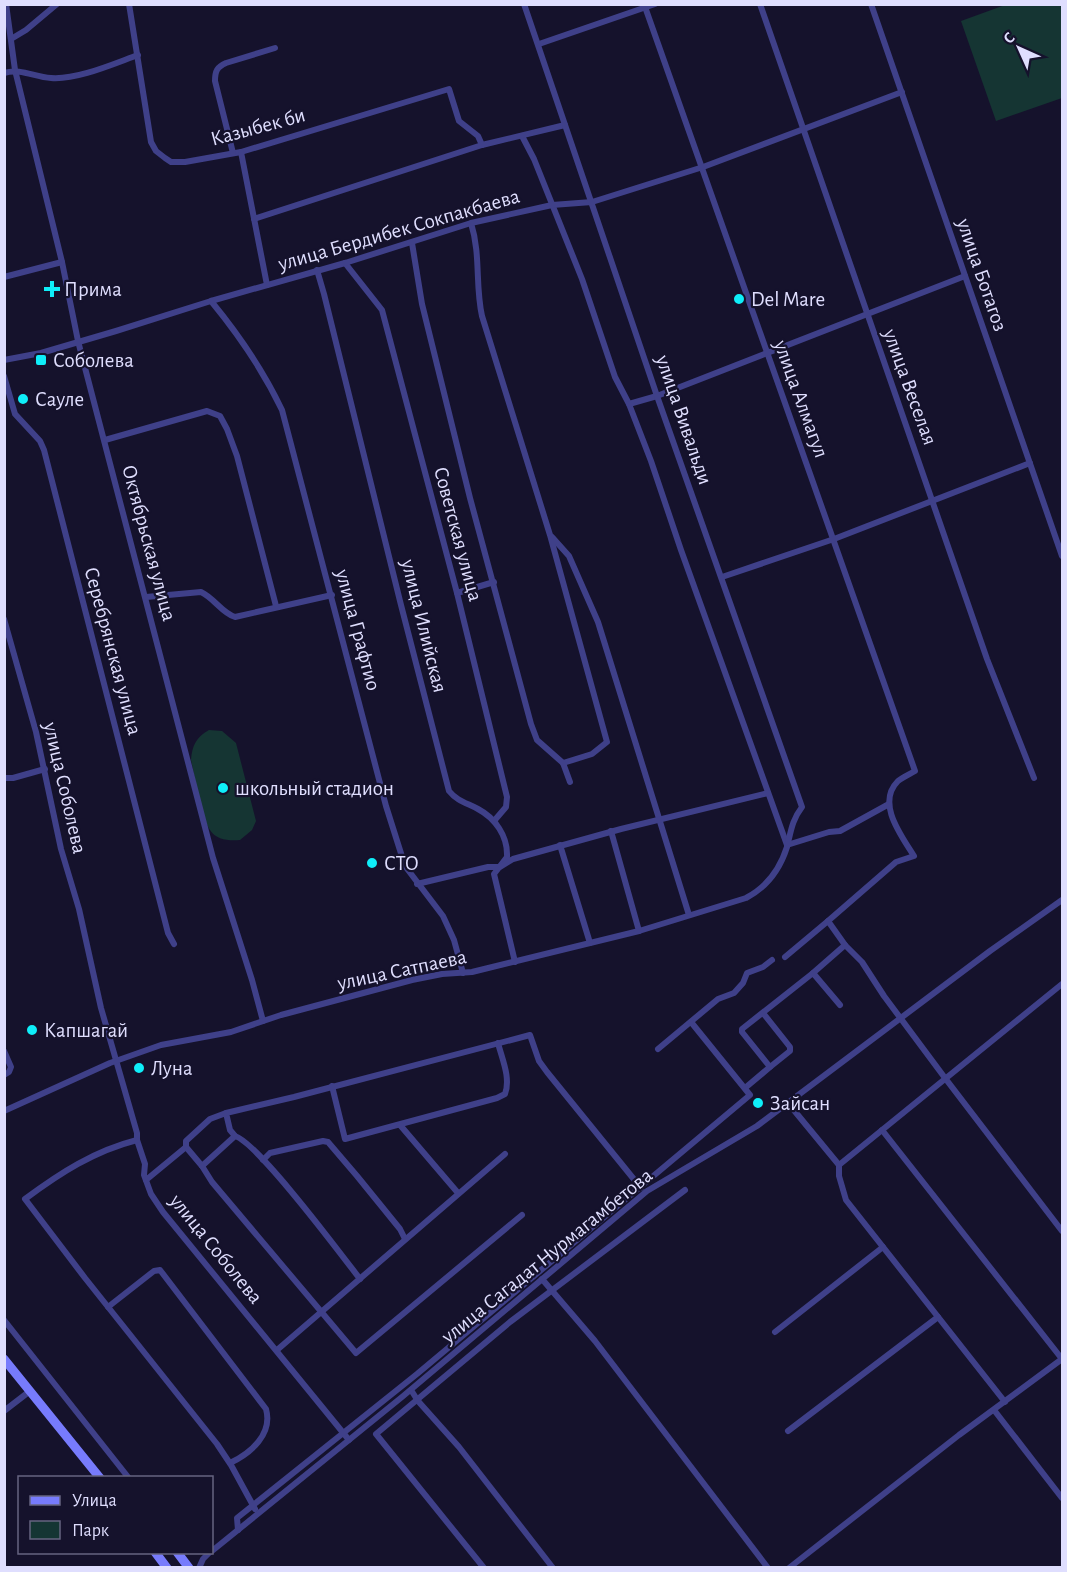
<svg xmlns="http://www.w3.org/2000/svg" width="1067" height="1572" viewBox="0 0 1067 1572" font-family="'Alegreya Sans',sans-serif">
	<rect width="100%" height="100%" fill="#15122c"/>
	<g fill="#153533">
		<polygon points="1005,5 1062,5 1062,98 996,121 961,21"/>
		<path d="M209,730L222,731L236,743L256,821L252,830L240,840C229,841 216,840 210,830C203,820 194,774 191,760C192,746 196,737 209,730Z"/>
	</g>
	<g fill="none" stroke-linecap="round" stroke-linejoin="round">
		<g stroke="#3f4089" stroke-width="6">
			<polyline points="6,4 15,70 62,262 78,341 213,858 252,980 263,1021"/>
			<polyline points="129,4 151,142 156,151 165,158 171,162 185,162 241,152 449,89 459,121 478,136 482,145"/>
			<path d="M644,4L915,771C910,774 903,777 898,781C876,803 901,835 914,856L896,862L828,921"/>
			<polyline points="760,4 987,659 1034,778"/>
			<polyline points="871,4 1062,556"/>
			<polyline points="11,39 26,30 57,4"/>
			<polyline points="539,44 655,4"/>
			<path d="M4,73C21,68 34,77 51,78C77,80 113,64 138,55"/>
			<polyline points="522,136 534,159 582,279 615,377 629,404 651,461 681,550 787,845"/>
			<polyline points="241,152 267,285"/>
			<path d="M233,153L215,81C215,71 217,67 226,63L275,48"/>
			<polyline points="254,219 482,145 565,125"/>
			<path d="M471,223C481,255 475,285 482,316L550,535L607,742L592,754L563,763"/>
			<polyline points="412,243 422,304 470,498 531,724 537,740 563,763 570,782"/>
			<polyline points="345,263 382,310 457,593 507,797 506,807 494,821"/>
			<path d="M317,270L324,294L401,605L449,791C457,801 467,803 478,809C495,818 508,836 507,857L494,874L515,962"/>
			<polyline points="4,277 62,262"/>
			<path d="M211,301C239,335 263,370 282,410L386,806L405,866L443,916L454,940L463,973"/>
			<polyline points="4,360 41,353 116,331 211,301 345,263 471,223 552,205 592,202 703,167 902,92"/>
			<polyline points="4,376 15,414 40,441 44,450 168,933 174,944"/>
			<polyline points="629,404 657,396 965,276"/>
			<polyline points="105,440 207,411 220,416 227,429 237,456 276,606"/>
			<polyline points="552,537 569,556 598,622 689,915"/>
			<polyline points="722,577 834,539 1030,463"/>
			<polyline points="457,593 494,582"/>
			<path d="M146,597L201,592C214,598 222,613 235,617L332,595"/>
			<polyline points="4,619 36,732 61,849 79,909 101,1008 137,1133 137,1140 145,1164 144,1175 151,1194 163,1212 349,1440"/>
			<polyline points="4,778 13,778 45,769"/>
			<polyline points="611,831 639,931"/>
			<polyline points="560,845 590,943"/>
			<polyline points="787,845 829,832 840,831 889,804"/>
			<polyline points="417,884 488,867 500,867 513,859 621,829 768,793"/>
			<polyline points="785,957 828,921 845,945 862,962 884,996 945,1078 1062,1231"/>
			<polyline points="813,973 845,945"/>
			<polyline points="763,1013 790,1047 790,1051 770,1067"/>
			<polyline points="658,1049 718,999 734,993 743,983 747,973 763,967 772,960"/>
			<polyline points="4,1051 11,1067 9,1072 4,1075"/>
			<path d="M332,1086L345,1139L497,1098L505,1094C511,1078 502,1059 498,1043"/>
			<polyline points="745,1088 770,1067 742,1032 742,1029 813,973 840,1005"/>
			<polyline points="788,1103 839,1165 839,1176 846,1200 1005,1402"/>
			<path d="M4,1111L110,1063L161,1045L231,1032L281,1015L412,980L442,974L472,972L639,931L746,898C767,887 780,869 787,847C791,831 792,820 802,807L657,396L524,4"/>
			<polyline points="400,1125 458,1193"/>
			<polyline points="882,1130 1062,1359"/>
			<polyline points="235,1136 230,1130 226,1113 294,1097 530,1035 539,1061 547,1072 641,1188"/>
			<path d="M137,1140C94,1151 60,1173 25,1199L85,1278L217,1444L231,1465L255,1509"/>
			<polyline points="186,1147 202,1166 212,1182 356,1353 522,1215"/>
			<polyline points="263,1160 270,1153 323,1141 328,1142 357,1176 400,1229 405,1239"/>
			<polyline points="839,1165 1062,984"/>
			<path d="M202,1166L235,1136C258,1143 340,1253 360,1279"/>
			<polyline points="146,1180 186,1147 186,1141 210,1119 226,1113"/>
			<polyline points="542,1279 595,1341 768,1568"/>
			<path d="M108,1307L154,1271L160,1270L266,1409C273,1434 251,1453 230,1463"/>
			<polyline points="4,1320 128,1477"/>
			<polyline points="775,1332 883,1247"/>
			<polyline points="277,1350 505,1154"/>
			<polyline points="411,1390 418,1401 459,1447 553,1568"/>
			<polyline points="994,1410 1062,1498"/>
			<polyline points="4,1411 30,1391"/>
			<polyline points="788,1431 938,1317"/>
			<polyline points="238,1530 237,1518 417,1374 750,1095 691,1022"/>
			<polyline points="212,1551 402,1397 647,1191 757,1126 990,951 1062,900"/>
			<polyline points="199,1568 203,1559 210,1552"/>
			<polyline points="484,1568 376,1434 510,1322 685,1190"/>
			<polyline points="789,1568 959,1435 1062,1359"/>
		</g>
		<g stroke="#777bfc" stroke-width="9">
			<polyline points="4,1359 100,1478"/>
			<polyline points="155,1552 167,1568"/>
			<polyline points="177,1552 189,1568"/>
		</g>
	</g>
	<g fill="#0feef9" stroke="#15122c" stroke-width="2">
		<path d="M49 280h6v6h6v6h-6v6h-6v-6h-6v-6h6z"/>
		<circle cx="739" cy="299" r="6"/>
		<rect x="35" y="354" width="12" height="12" rx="3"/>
		<circle cx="23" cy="399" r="6"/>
		<circle cx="223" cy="788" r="6"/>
		<circle cx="372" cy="863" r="6"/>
		<circle cx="32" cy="1030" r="6"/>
		<circle cx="139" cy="1068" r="6"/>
		<circle cx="758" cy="1103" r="6"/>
	</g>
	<g text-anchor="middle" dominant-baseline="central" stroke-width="4.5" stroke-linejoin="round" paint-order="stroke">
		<g font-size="21" fill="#dfdefe" stroke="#15122c">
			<text transform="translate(258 127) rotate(-15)">Казыбек би</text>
			<text transform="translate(399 230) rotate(-16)">улица Бердибек Сокпакбаева</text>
			<text transform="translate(982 275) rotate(71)">улица Ботагоз</text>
			<text transform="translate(910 387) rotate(70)">улица Веселая</text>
			<text transform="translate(801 399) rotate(70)">улица Алмагул</text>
			<text transform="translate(684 420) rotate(71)">улица Вивальди</text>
			<text transform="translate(458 534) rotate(75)">Советская улица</text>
			<text transform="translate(149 543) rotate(75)">Октябрьская улица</text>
			<text transform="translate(424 626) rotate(76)">улица Илийская</text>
			<text transform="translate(358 630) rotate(75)">улица Графтио</text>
			<text transform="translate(113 651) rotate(75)">Серебрянская улица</text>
			<text transform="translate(65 788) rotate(77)">улица Соболева</text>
			<text transform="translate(402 970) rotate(-12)">улица Сатпаева</text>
			<text transform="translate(216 1249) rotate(51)">улица Соболева</text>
			<text transform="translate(547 1256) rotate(-39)">улица Сагадат Нурмагамбетова</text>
		</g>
		<g font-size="21" fill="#dfdefe" stroke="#15122c" text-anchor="start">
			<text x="64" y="289">Прима</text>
			<text x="751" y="299">Del Mare</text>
			<text x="53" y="360">Соболева</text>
			<text x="35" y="399">Сауле</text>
			<text x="235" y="788">школьный стадион</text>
			<text x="384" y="863">СТО</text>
			<text x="44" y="1030">Капшагай</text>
			<text x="151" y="1068">Луна</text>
			<text x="770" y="1103">Зайсан</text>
		</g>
	</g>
	<rect width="1067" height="1572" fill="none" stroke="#dfdefe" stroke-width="12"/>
	<rect x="18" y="1476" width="195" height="78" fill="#15122c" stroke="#666480" stroke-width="1.5"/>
	<rect x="30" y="1496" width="30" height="9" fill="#777bfc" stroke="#666480" stroke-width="1.5"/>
	<text x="72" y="1506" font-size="18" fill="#dfdefe">Улица</text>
	<rect x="30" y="1521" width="30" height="18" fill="#153533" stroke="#666480" stroke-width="1.5"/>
	<text x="72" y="1536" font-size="18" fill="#dfdefe">Парк</text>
	<g transform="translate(1019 48) rotate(315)" stroke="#15122c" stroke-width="4.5" paint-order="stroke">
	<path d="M0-4.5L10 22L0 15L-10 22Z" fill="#dfdefe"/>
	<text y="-9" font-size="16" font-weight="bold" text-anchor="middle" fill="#dfdefe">С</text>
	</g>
</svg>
